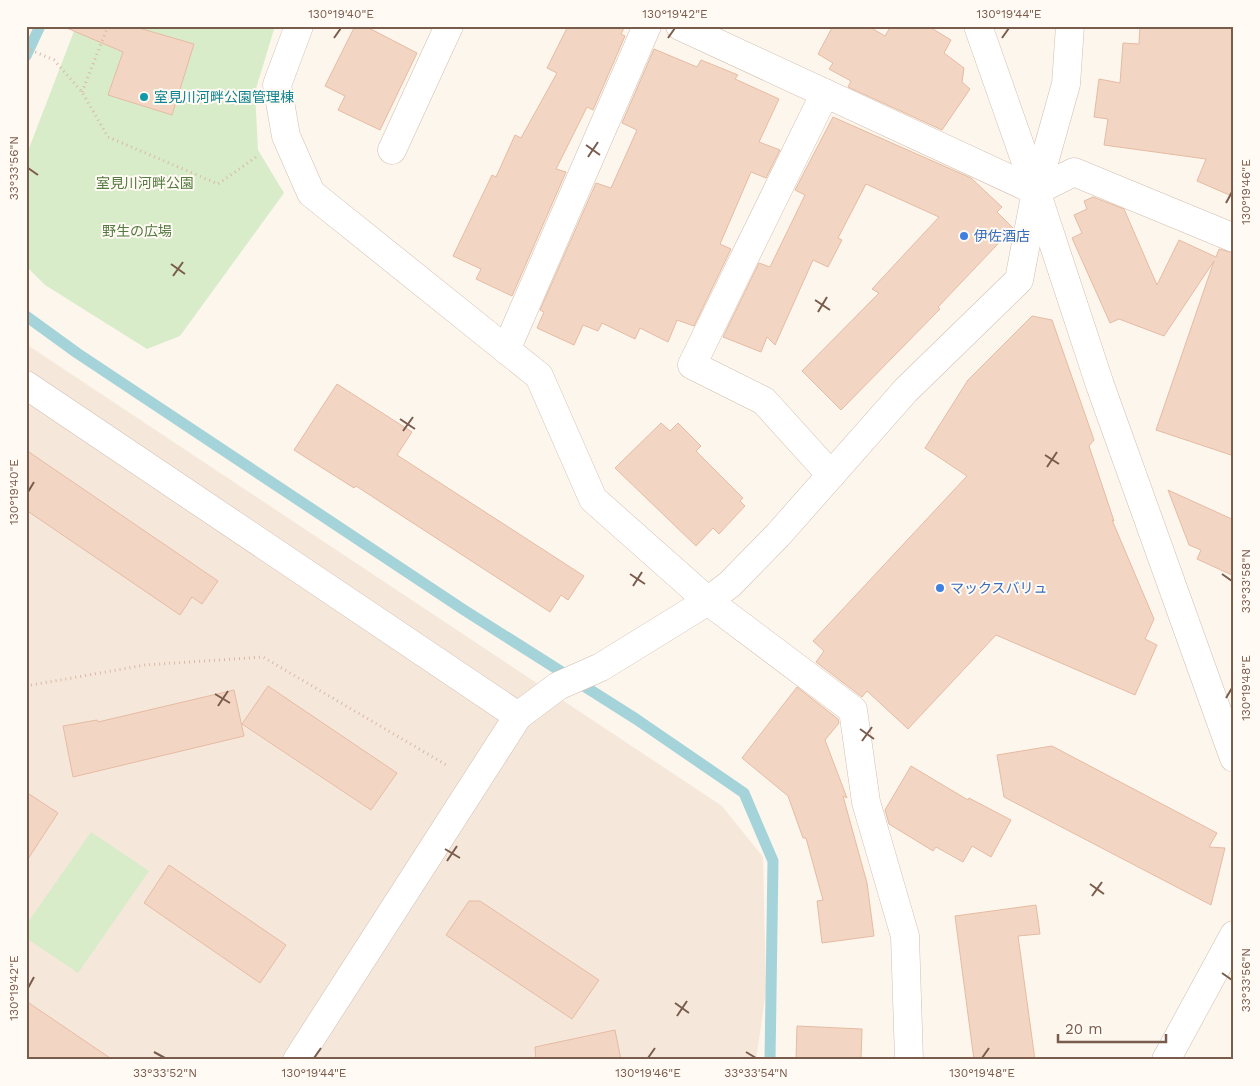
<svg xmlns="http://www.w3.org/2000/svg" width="1260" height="1086" viewBox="0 0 1260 1086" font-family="'Work Sans','Noto Sans JP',sans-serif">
	<rect width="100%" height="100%" fill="#fdf6ec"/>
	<polygon fill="#f5e8da" points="26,344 722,806 763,857 766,991 756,1060 26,1060"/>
	<g fill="#d8ecc9">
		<polygon points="76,26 275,26 255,92 258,150 284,193 180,336 147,349 45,285 26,266 26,156"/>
		<polygon points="91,832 149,871 78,973 26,938 26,925"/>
	</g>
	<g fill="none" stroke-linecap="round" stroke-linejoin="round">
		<g stroke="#a5d3da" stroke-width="11">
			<polyline points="26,56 40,26"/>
			<polyline points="26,316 77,353 464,610 636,719 744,793 773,861 770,1060"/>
		</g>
	</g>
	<g fill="#f3d5c3" stroke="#e6bba3">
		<polygon points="62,26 132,26 194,44 172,115 108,95 123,52"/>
		<polygon points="355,26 365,26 417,53 380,130 338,110 345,96 325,86"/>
		<polygon points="568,26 625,26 621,34 625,36 593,110 587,107 556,169 566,172 512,296 476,279 481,269 453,256 492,175 496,177 515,135 521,138 557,73 547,68"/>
		<polygon points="833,26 868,26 885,36 891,26 928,26 951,40 944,53 964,68 962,82 970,89 942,130 848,87 851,81 829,69 833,63 818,54"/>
		<polygon points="1140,26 1234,26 1234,197 1197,181 1206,159 1104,145 1108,119 1094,117 1099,79 1120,83 1123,43 1139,44"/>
		<polygon points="654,49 697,67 701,60 738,75 735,79 779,99 759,142 780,150 766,178 751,172 720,244 731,249 694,326 677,320 668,342 640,328 635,339 602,323 598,331 583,325 574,345 537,328 544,312 540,310 596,183 611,188 637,130 622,123"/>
		<polygon points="833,117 971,178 1002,207 997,212 1013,228 938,307 940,309 841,410 802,371 879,293 872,289 939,217 866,184 838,238 842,240 828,267 813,260 775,345 767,337 761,352 723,337 759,263 770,267 805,195 795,190"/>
		<polygon points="1093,197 1124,209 1157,285 1179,240 1216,257 1219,249 1234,253 1234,456 1156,430 1214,261 1164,336 1119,319 1110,323 1072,238 1082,233 1074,215 1087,209 1084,201"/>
		<polygon points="1032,316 1052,320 1094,440 1089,446 1114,521 1112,520 1154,619 1145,639 1157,645 1135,695 996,635 908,729 867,691 862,697 816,662 824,651 813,641 967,476 925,448 968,380"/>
		<polygon points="337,384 412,432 397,455 584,576 568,600 561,595 550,612 356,486 354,488 294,450"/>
		<polygon points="661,423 670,431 678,423 701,446 696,451 743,498 740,501 745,506 719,534 713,528 696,546 615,468"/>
		<polygon points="26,450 218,581 202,604 192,597 180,615 26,510"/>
		<polygon points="1168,490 1234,520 1234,576 1197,559 1201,550 1189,545"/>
		<polygon points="268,686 397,773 371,810 242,724"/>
		<polygon points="797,687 838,719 839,723 825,740 847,798 843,796 867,883 874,936 822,943 817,901 823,900 806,838 803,838 788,796 742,758"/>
		<polygon points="234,690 244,736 73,777 63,726 97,720 98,722"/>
		<polygon points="1052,746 1217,833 1209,847 1225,848 1211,905 1004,797 997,755"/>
		<polygon points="911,766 968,800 969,798 1011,820 991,857 972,846 963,862 936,847 933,851 889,824 885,810"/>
		<polygon points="26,792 58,813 26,862"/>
		<polygon points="169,865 286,945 260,983 144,903"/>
		<polygon points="469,901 480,901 599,980 572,1019 446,935"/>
		<polygon points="1036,905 1040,934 1018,936 1035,1060 974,1060 955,916"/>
		<polygon points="26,1001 113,1060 26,1060"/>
		<polygon points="797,1026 862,1029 861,1060 796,1060"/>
		<polygon points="615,1030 621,1060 536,1060 535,1047"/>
	</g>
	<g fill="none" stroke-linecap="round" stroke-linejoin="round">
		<defs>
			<g id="minor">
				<polyline points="680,26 1036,191 1074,172 1234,238"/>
				<polyline points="825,93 692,365 764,401 831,475"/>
				<polyline points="392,150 449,26"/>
				<polyline points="506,350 647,26"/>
				<polyline points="708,601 853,710 866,802 905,936 909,1060"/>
				<polyline points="1166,1060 1234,935"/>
			</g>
			<g id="tertiary">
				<polyline points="299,26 277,85 286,136 311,193 539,376 593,499 708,601"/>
				<polyline points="978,26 1036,191 1100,385 1234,758"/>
				<polyline points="26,385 518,716"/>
				<polyline points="297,1060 518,716 558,686 601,667 708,601 730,584 778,535 906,390 1019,280 1036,191 1066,84 1070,26"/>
			</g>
		</defs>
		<use href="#minor" stroke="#d1beb0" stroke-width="29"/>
		<use href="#tertiary" stroke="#d1beb0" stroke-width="29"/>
		<g stroke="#d9b8a5" stroke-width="3" stroke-dasharray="1 4" stroke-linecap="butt">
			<polyline points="26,48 54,60 82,92 108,137 218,184 259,155"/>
			<polyline points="82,92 108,26"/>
			<polyline points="26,686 145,665 263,657 448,766"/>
		</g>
		<use href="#minor" stroke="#fff" stroke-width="28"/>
		<use href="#tertiary" stroke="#fff" stroke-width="28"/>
	</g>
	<path fill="none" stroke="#7a5c4d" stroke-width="2" d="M334,38L341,28M668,38L675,28M1002,38L1009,28M586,145L600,155M588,157L598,142M28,168L38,175M1226,203L1232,192M171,264L185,274M173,276L183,262M815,300L830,310M818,312L827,297M400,419L415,429M403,431L413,417M1045,455L1059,464M1047,467L1057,452M28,492L34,482M630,574L645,584M1222,574L1232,581M633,586L642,572M215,694L230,703M1226,698L1232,688M218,706L228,691M860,729L874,739M862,741L872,727M445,849L460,858M447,861L457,846M1090,884L1104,894M1092,896L1102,882M1222,973L1232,980M28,988L34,977M675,1003L689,1013M677,1016L687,1001M154,1052L165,1058M746,1052L756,1058M314,1058L321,1048M648,1058L655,1048M982,1058L989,1048"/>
	<circle fill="#0f9aa8" stroke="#fffaf3" stroke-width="2" cx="144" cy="97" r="5"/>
	<g fill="#3f7fe0" stroke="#fffaf3" stroke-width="2">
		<circle cx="964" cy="236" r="5"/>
		<circle cx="940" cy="588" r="5"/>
	</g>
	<g text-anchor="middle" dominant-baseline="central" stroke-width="4" stroke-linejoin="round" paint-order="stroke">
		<g font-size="14" fill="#0d838f" stroke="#fffaf3" text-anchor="start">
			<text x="154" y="97">室見川河畔公園管理棟</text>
		</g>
		<g font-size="14" fill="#537a41" stroke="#fffaf3">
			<text x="145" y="183">室見川河畔公園</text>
			<text x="137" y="231">野生の広場</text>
		</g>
		<g font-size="14" fill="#366cbe" stroke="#fffaf3" text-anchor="start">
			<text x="974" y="236">伊佐酒店</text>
			<text x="950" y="588">マックスバリュ</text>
		</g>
	</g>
	<rect width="1260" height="1086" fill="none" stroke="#fffaf3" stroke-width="55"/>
	<path d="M1058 1034v8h108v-8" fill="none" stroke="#7a5c4d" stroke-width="2.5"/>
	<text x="1065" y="1034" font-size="15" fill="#7a5c4d" stroke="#fffaf3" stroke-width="4" paint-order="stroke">20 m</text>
	<rect x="28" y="28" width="1204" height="1030" fill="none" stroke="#7a5c4d" stroke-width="2"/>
	<g font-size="12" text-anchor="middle" fill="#7a5c4d">
		<text x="341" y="18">130°19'40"E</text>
		<text x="675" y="18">130°19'42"E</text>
		<text x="1009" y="18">130°19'44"E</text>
		<text transform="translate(14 168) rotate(-90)" y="4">33°33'56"N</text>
		<text transform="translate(1246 192) rotate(-90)" y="4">130°19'46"E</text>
		<text transform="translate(14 492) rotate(-90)" y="4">130°19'40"E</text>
		<text transform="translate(1246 581) rotate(-90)" y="4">33°33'58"N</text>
		<text transform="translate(1246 688) rotate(-90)" y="4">130°19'48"E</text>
		<text transform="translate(1246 980) rotate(-90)" y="4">33°33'56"N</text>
		<text transform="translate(14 988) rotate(-90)" y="4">130°19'42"E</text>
		<text x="165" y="1077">33°33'52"N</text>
		<text x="314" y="1077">130°19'44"E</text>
		<text x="648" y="1077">130°19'46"E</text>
		<text x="756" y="1077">33°33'54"N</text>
		<text x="982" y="1077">130°19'48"E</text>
	</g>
</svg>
